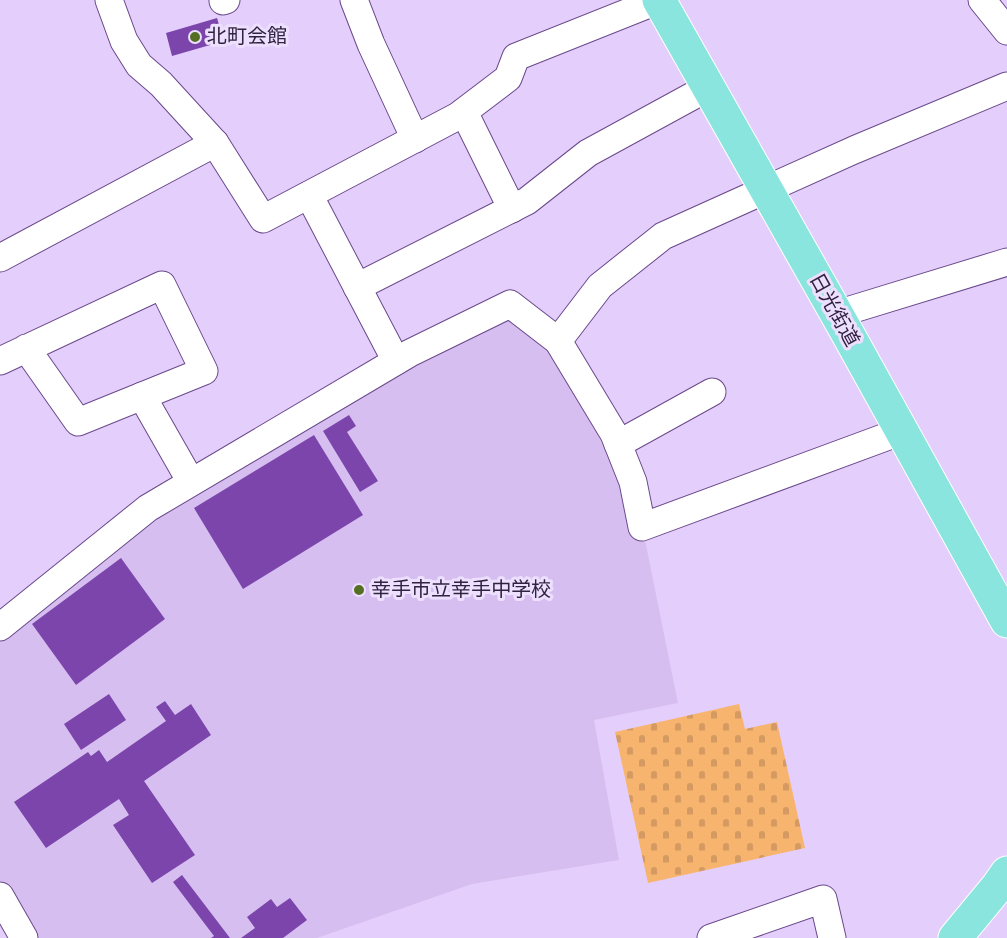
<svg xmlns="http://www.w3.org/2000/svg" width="1007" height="938" viewBox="0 0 1007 938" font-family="Spectral,'Noto Sans JP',serif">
	<defs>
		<pattern id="cemetery-stones" width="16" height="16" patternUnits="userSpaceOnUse" patternTransform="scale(1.5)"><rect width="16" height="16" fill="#f7b46f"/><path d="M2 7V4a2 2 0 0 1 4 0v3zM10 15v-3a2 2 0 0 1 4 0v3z" fill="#d49a61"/></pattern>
	</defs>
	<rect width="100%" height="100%" fill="#e4cffc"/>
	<polygon fill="#d6bff0" points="510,318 547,346 620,475 629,528 645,540 678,703 594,720 619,860 472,884 317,938 33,938 0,883 0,639 135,532 235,468 446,345"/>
	<polygon fill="url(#cemetery-stones)" points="739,704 745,729 777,722 805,848 648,883 615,732"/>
	<g fill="#7c45ac">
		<polygon points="217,18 224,41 172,56 166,33"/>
		<polygon points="349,415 356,426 347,432 378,481 360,492 323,431"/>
		<polygon points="314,435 363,515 243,589 194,508"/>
		<polygon points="121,558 165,619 76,685 32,624"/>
		<polygon points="109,694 126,720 81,750 64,724"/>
		<polygon points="165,701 175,715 191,704 211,735 144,781 195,855 152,883 113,825 129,815 119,799 46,848 14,802 88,752 91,756 99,750 107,762 166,721 156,707"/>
		<polygon points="182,875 230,938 211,938 214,936 173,882"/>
		<polygon points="290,898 307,920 283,938 241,938 255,928 247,917 271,899 277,907"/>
	</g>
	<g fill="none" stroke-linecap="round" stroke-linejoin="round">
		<defs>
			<g id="minor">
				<polyline points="109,0 124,41 139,65 161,84 215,143 263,219 458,116 508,78 516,57 659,0"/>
				<polyline points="354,0 371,44 415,139"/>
				<polyline points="982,0 1007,31"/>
				<polyline points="223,1 226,0"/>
				<polyline points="464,112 512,209"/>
				<polyline points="309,195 396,361"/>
				<polyline points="0,258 215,143"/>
				<polyline points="357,287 527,201 588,153 709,87"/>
				<polyline points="837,314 1007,262"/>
				<polyline points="0,361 162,285 204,371 78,422 26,348"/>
				<polyline points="142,396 191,482"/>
				<polyline points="902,431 642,527 633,482 614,434 558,341 600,286 663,236 854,150 1007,86"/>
				<polyline points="618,444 712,392"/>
				<polyline points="0,627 148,508 410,353 510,304 558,341"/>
				<polyline points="0,896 24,938"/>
				<polyline points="711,938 823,899 832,938"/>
			</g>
			<g id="major">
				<polyline points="659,0 844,327 1007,621"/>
				<polyline points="955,938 998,886 1007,873"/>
			</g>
		</defs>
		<use href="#minor" stroke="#6a498b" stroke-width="29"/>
		<use href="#major" stroke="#fff" stroke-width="35"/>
		<use href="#minor" stroke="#fff" stroke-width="27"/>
		<use href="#major" stroke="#89e5dd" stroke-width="33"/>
	</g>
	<g fill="#556f22" stroke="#eddffe" stroke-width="2">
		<circle cx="195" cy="37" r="6"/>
		<circle cx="359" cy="590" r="6"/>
	</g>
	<g text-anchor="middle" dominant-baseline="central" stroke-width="6" stroke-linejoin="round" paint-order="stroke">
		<g font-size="20" fill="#31223f" stroke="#eddffe" text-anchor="start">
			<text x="207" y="37">北町会館</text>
			<text x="371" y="590">幸手市立幸手中学校</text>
		</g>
		<g font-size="20" fill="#31223f" stroke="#eddffe">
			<text transform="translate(834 310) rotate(61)">日光街道</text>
		</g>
	</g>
</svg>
